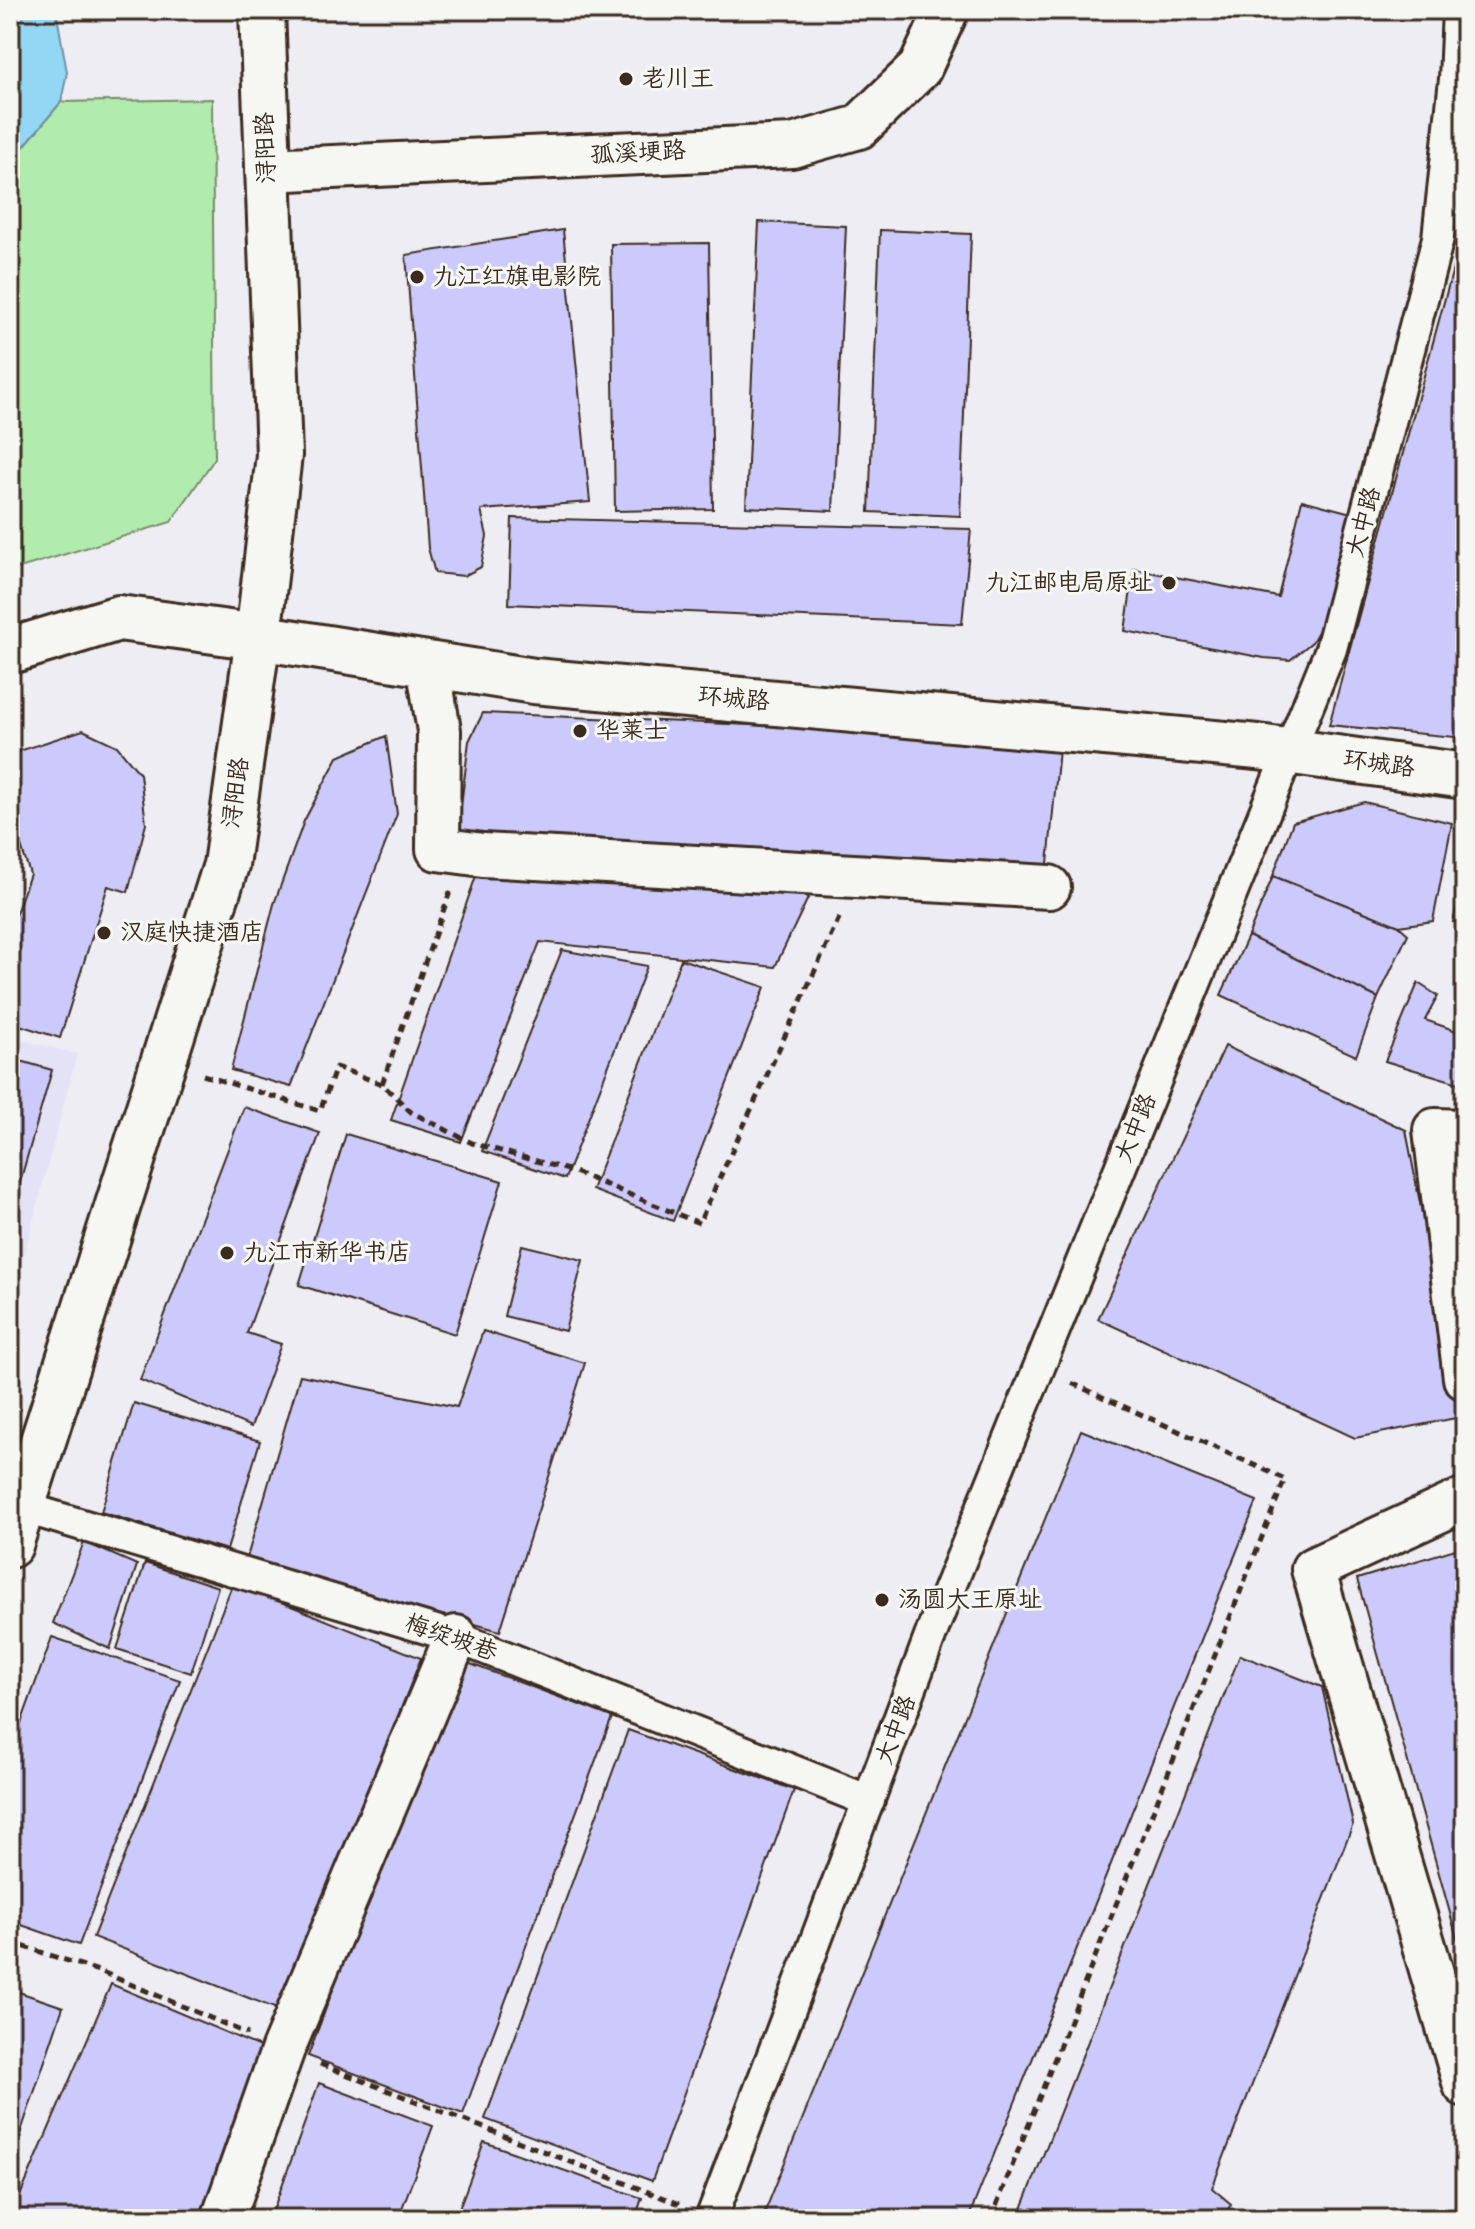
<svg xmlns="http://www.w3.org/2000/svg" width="1475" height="2229" viewBox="0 0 1475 2229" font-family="'Architects Daughter','LXGW WenKai TC',sans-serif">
	<rect width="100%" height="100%" fill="#eeedf4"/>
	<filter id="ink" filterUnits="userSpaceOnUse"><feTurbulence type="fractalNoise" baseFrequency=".0125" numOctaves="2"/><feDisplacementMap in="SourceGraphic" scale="16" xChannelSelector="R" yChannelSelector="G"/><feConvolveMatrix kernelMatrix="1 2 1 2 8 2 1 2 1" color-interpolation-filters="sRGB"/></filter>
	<g filter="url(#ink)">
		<polygon fill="#e4e2f6" points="10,1037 77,1054 10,1308"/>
		<polygon fill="#b2ebae" stroke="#768a66" stroke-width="2" points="212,99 215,458 171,522 10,571 10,163 61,102"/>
		<polygon fill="#93d7f5" stroke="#70929f" stroke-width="2" points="10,10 56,10 67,72 61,102 10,163"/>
		<g fill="#cccafc" stroke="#3b2a1e" stroke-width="2">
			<polygon points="759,222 846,226 833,511 746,507"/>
			<polygon points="563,230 590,502 481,510 487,536 481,567 464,576 435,573 428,548 406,255"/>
			<polygon points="880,230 971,234 960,516 869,512"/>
			<polygon points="709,243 713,509 615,511 611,244"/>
			<polygon points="1460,243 1465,243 1465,738 1329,725"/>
			<polygon points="1302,500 1355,514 1327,616 1312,642 1290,660 1264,658 1125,631 1134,569 1278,597"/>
			<polygon points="512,518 971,529 962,624 509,604"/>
			<polygon points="483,713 1060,739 1047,874 457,838 469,741"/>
			<polygon points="83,730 117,746 140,774 146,824 128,892 108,886 60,1038 10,1022 10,930 30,874 10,812 10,754"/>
			<polygon points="386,736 397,814 291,1087 231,1070 274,904 304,821 338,757"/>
			<polygon points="1364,802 1452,823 1433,921 1399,926 1273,876 1293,822"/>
			<polygon points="1465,868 1465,923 1453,922"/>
			<polygon points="477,873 810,894 775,967 540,942 461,1142 391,1120"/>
			<polygon points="1273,876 1399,926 1408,934 1378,998 1248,936"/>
			<polygon points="1248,936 1378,998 1356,1056 1221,995"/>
			<polygon points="562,950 647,966 565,1179 482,1151"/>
			<polygon points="681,959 765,987 673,1221 592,1190"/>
			<polygon points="1418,983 1438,996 1425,1020 1465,1034 1465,1085 1385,1061"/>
			<polygon points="1225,1046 1406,1130 1461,1417 1355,1438 1098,1319"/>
			<polygon points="10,1058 52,1070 10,1217"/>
			<polygon points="244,1107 320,1133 247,1333 281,1344 251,1427 140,1380"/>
			<polygon points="346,1134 502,1181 455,1334 299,1285"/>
			<polygon points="522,1245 583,1260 565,1331 504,1316"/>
			<polygon points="483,1331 585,1363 500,1631 246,1561 300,1375 457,1407"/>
			<polygon points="134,1403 260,1441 227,1550 101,1512"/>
			<polygon points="1081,1430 1257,1501 968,2219 762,2219"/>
			<polygon points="84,1542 137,1565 110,1649 53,1623"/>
			<polygon points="1465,1546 1465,1967 1357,1579"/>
			<polygon points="145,1563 218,1587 191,1673 117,1649"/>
			<polygon points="233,1583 421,1658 282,2011 93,1937"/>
			<polygon points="52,1637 180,1680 79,1945 10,1921 10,1754"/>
			<polygon points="1240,1655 1322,1687 1353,1824 1212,2188 1231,2204 1223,2219 1018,2219"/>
			<polygon points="457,1659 612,1717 463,2114 308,2056"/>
			<polygon points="628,1730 794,1790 652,2181 485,2119"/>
			<polygon points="111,1984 272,2052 207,2219 10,2219"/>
			<polygon points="10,1989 63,2007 10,2164"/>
			<polygon points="319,2083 433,2126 398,2219 270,2219"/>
			<polygon points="484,2142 642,2198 635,2219 455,2219"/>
		</g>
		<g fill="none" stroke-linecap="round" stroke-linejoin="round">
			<defs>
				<g id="pedestrian">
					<polyline points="22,1507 456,1637 869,1801"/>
					<polyline points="711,2219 936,1621 1331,649 1438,238 1455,79 1458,10"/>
				</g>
				<g id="minor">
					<polyline points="267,170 792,146 859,127 920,68 947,10"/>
					<polyline points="428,664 439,731 438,849 483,855 1049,887"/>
					<polyline points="1465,1131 1435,1130 1465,1378"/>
					<polyline points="1465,1499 1313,1569 1465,2085"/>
					<polyline points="223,2219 283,2049 456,1637"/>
				</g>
				<polyline id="tertiary" points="10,651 119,618 258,637 534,681 1258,747 1465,776"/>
				<polyline id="secondary" points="10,1545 226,865 258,637 279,455 262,10"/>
			</defs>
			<use href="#pedestrian" stroke="#3b2a1e" stroke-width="36"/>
			<use href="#minor" stroke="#3b2a1e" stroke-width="48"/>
			<use href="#tertiary" stroke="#3b2a1e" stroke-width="50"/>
			<use href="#secondary" stroke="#3b2a1e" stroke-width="50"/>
			<g stroke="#3b2a1e" stroke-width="5" stroke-dasharray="8 6" stroke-linecap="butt">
				<polyline points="203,1075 320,1111 336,1067 382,1084 411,1112 472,1143 572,1171 699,1223 840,916"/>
				<polyline points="382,1084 451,889"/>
				<polyline points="10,1942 102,1972 248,2034"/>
				<polyline points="320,2064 679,2204"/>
				<polyline points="991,2219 1285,1479 1067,1381"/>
			</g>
			<use href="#pedestrian" stroke="#f6f6f2" stroke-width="30"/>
			<use href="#minor" stroke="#f6f6f2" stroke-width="42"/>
			<use href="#tertiary" stroke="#f6f6f2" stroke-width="44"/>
			<use href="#secondary" stroke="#f6f6f2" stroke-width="44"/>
		</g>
	</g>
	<g fill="#3b2a1e" stroke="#f6f6f2" stroke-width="3">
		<circle cx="626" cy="79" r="8"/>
		<circle cx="417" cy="277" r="8"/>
		<circle cx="1169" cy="583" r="8"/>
		<circle cx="580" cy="731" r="8"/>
		<circle cx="104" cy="933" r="8"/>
		<circle cx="227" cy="1253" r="8"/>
		<circle cx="882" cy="1600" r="8"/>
	</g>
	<g text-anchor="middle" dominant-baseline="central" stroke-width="6" stroke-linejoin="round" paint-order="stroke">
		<g font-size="24" fill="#3b2a1e" stroke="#f6f6f2" text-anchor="start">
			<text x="642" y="79">老川王</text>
			<text x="433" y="277">九江红旗电影院</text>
			<text x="1153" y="583" text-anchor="end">九江邮电局原址</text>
			<text x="596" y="731">华莱士</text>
			<text x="120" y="933">汉庭快捷酒店</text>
			<text x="243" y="1253">九江市新华书店</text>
			<text x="898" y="1600">汤圆大王原址</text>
		</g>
		<g font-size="24" fill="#3b2a1e" stroke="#f6f6f2">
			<text transform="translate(266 148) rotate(-92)">浔阳路</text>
			<text transform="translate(638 153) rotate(-3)">孤溪埂路</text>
			<text transform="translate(1364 522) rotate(-75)">大中路</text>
			<text transform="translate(734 699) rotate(5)">环城路</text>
			<text transform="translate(1379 764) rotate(8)">环城路</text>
			<text transform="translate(236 793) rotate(-82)">浔阳路</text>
			<text transform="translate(1136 1128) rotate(-68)">大中路</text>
			<text transform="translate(451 1638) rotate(19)">梅绽坡巷</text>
			<text transform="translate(896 1730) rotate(-69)">大中路</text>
		</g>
	</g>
	<rect width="1475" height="2229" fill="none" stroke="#f6f6f2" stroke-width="40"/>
	<rect x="20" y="20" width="1435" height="2189" fill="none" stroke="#3b2a1e" stroke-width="3" filter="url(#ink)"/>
</svg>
